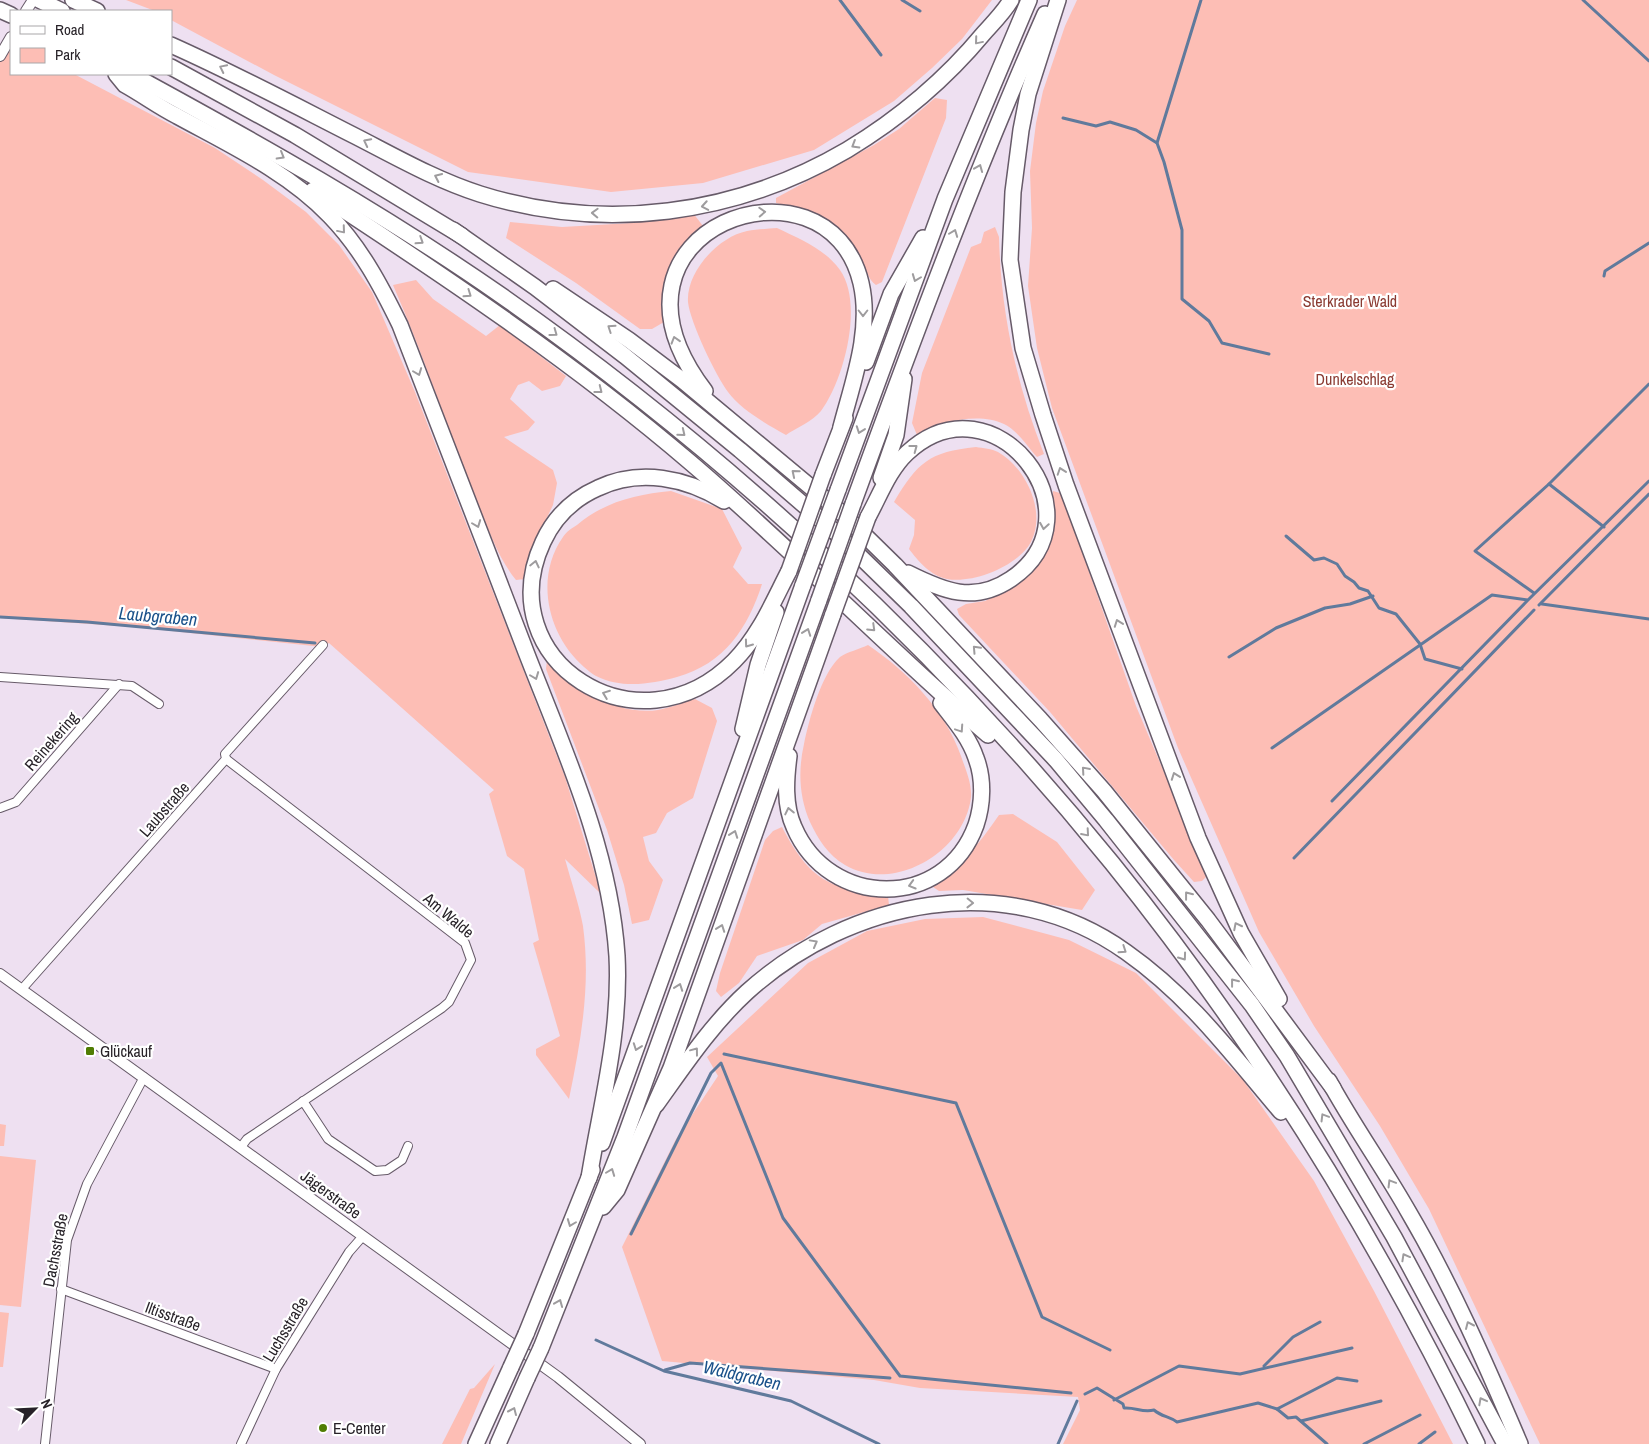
<svg xmlns="http://www.w3.org/2000/svg" width="1649" height="1444" viewBox="0 0 1649 1444" font-family="'Archivo Narrow',sans-serif">
	<rect width="100%" height="100%" fill="#eee0f1"/>
	<g fill="#fdbeb5">
		<polygon points="126,0 992,0 962,39 932,68 894,101 814,150 703,183 611,192 468,172 274,75 171,20 171,11 155,11"/>
		<polygon points="1077,0 1649,0 1649,1444 1540,1444 1429,1209 1380,1126 1314,1026 1259,932 1178,748 1052,408 1037,348 1028,286 1032,228 1030,171 1036,123 1043,91 1065,26"/>
		<path d="M0,47L11,52V74H74L215,148L263,180L306,212L339,245L372,292L415,392L565,777L601,894L565,859C571,881 579,904 583,926C591,986 581,1040 569,1099L536,1055V1049L560,1036L533,943L539,940L524,869L507,856L489,794L494,790L329,643L323,647L134,627L0,618Z"/>
		<path d="M935,98L947,100L946,118L882,282L876,285C868,280 866,268 861,259C842,226 811,212 776,203V198L874,145L899,129Z"/>
		<polygon points="693,213 703,226 675,256 663,302 664,322 652,329 640,329 576,283 506,238 510,222 562,227 632,223"/>
		<path d="M995,227L999,237C1001,313 1016,383 1044,454L1037,457C1028,447 1017,430 1004,424C979,412 940,421 917,435L912,423L922,373L971,247L981,243L984,232Z"/>
		<path d="M777,228C800,239 825,249 840,270C864,304 844,380 821,411C813,421 796,428 786,435C768,425 740,409 728,392C716,376 690,322 688,302C686,272 718,237 747,231C757,229 767,229 777,228Z"/>
		<path d="M416,280L433,299L486,336L500,325L566,376L560,386L542,391L529,381L518,385L510,399L535,422L528,430L504,437L553,470L557,483L553,505L531,551L525,579L516,580C498,558 488,528 477,502C448,430 424,356 393,285Z"/>
		<path d="M976,447C983,448 992,449 998,452C1025,467 1047,511 1031,542C1018,566 973,584 947,579C931,576 918,561 909,549L914,535L915,520L894,502C918,462 929,452 976,447Z"/>
		<path d="M671,491L722,509L742,548L733,567L748,584H762C748,628 724,664 677,677C651,684 622,689 596,676C592,674 588,670 584,667C548,636 534,578 563,537C566,532 572,528 577,525C604,502 637,494 671,491Z"/>
		<polygon points="1053,491 1060,493 1065,503 1136,706 1202,862 1206,877 1202,881 1194,882 1174,860 1050,712 959,615 957,609 966,604 985,601 999,594 1051,529"/>
		<path d="M868,645C908,672 945,710 961,756C965,768 972,783 971,797C965,851 895,894 845,865C828,855 818,839 810,822C799,797 798,770 804,744C809,720 821,674 840,657C847,652 860,649 868,645Z"/>
		<path d="M547,660C571,689 619,716 658,710C670,708 683,702 695,699L712,708L717,721L693,798L667,813L656,833L643,837L649,861L663,880L649,920L632,924L624,885L607,830L546,669Z"/>
		<path d="M1013,814L1057,842L1095,890L1082,910L963,890L939,891L933,887C960,867 980,843 999,815Z"/>
		<path d="M782,827C810,881 830,889 888,896L889,905L822,924L803,940L757,956L739,983L721,997L716,991L720,973L765,840L773,831Z"/>
		<polygon points="983,917 1069,940 1136,973 1243,1080 1314,1181 1374,1291 1453,1444 1063,1444 1080,1410 1078,1397 920,1388 874,1380 662,1361 622,1247 676,1139 718,1076 707,1057 808,963 867,931 925,919"/>
		<polygon points="0,1124 6,1125 4,1146 0,1146"/>
		<polygon points="0,1156 36,1160 21,1307 0,1305"/>
		<polygon points="0,1312 9,1313 3,1367 0,1367"/>
		<polygon points="495,1364 461,1444 442,1444 470,1389 474,1388"/>
	</g>
	<g fill="none" stroke-linecap="round" stroke-linejoin="round">
		<g stroke="#607a9c" stroke-width="3">
			<polyline points="840,0 881,55"/>
			<polyline points="902,0 920,11"/>
			<polyline points="1201,0 1157,143 1164,162 1182,230 1182,299 1209,321 1222,343 1269,354"/>
			<polyline points="1583,0 1649,61"/>
			<polyline points="1063,118 1096,126 1110,122 1136,130 1157,143"/>
			<polyline points="1604,276 1605,271 1649,243"/>
			<polyline points="1549,484 1604,527"/>
			<polyline points="1286,536 1314,560 1324,558 1337,564 1345,576 1354,582 1359,588 1368,591 1379,608 1396,614 1420,644 1425,659 1462,669"/>
			<polyline points="1534,593 1475,551 1549,484 1649,384"/>
			<polyline points="1542,604 1649,619"/>
			<polyline points="1539,605 1649,494"/>
			<polyline points="0,617 87,622 315,643"/>
			<polyline points="1229,657 1276,628 1325,608 1350,604 1373,596"/>
			<polyline points="1272,748 1492,595 1528,600 1649,481"/>
			<polyline points="1332,801 1527,601"/>
			<polyline points="1294,858 1534,610"/>
			<polyline points="724,1054 956,1103 1042,1317 1110,1350"/>
			<polyline points="631,1234 711,1073 721,1063 783,1218 900,1376 1071,1393"/>
			<polyline points="596,1340 664,1371 791,1401 879,1444"/>
			<polyline points="1264,1366 1293,1337 1320,1322"/>
			<polyline points="665,1370 690,1363 890,1378"/>
			<path d="M1085,1394L1097,1388L1123,1404L1124,1408C1136,1407 1142,1413 1154,1410C1162,1417 1169,1416 1177,1422L1258,1403L1277,1409L1288,1418L1296,1417L1327,1444"/>
			<polyline points="1114,1400 1179,1366 1240,1374 1352,1348"/>
			<polyline points="1277,1409 1337,1378 1357,1381"/>
			<polyline points="1301,1421 1381,1401"/>
			<polyline points="1058,1444 1077,1401"/>
			<polyline points="1364,1444 1420,1415"/>
			<polyline points="1419,1444 1435,1432"/>
		</g>
		<defs>
			<g id="minor">
				<polyline points="0,677 132,686 159,704"/>
				<polyline points="226,759 465,943 471,960 449,1002 442,1008 247,1139 241,1147"/>
				<polyline points="0,808 16,802 119,684"/>
				<polyline points="22,989 226,759 225,754 323,645"/>
				<polyline points="303,1101 328,1139 375,1171 387,1170 402,1160 408,1146"/>
				<polyline points="61,1289 276,1369"/>
				<polyline points="45,1444 67,1240 87,1184 144,1077"/>
				<polyline points="241,1444 276,1369 349,1252 363,1236"/>
			</g>
			<g id="tertiary">
				<polyline points="26,11 33,0"/>
				<polyline points="0,56 11,37"/>
				<polyline points="0,974 558,1377 640,1444"/>
			</g>
			<g id="motorway">
				<polyline points="39,0 62,11"/>
				<polyline points="73,0 97,11"/>
				<polyline points="1058,0 1028,94 1021,130 1013,192 1010,260 1023,348 1043,415 1066,485 1198,838 1241,933 1279,999"/>
				<polyline points="0,10 11,15"/>
				<path d="M171,45C234,73 294,105 355,136C396,157 436,180 480,194C604,233 736,215 847,150C900,118 945,80 984,33C993,23 1004,12 1011,0"/>
				<polyline points="171,67 295,135 462,236"/>
				<path d="M116,74L125,85C143,95 159,107 177,116C230,145 288,172 330,216C361,248 381,286 400,325C443,434 484,543 526,652C564,750 610,849 617,956C621,1032 601,1104 589,1178"/>
				<path d="M131,74C258,143 383,213 502,296C728,454 938,649 1112,863C1256,1041 1377,1238 1477,1444"/>
				<path d="M313,190C443,275 573,362 691,463C793,550 886,647 988,735"/>
				<polyline points="453,230 535,287 625,356 740,450 834,531 911,606 1056,760 1106,820 1252,1005 1287,1056 1394,1237 1505,1444"/>
				<polyline points="553,289 629,340 682,380 843,514 895,565 1040,719 1104,791 1208,920 1333,1088"/>
				<polyline points="866,362 891,294 923,238"/>
				<path d="M705,391C580,227 828,143 861,283C872,331 853,381 841,427"/>
				<polyline points="823,475 845,418"/>
				<polyline points="881,478 896,435 904,379"/>
				<polyline points="838,490 945,199 1029,0"/>
				<path d="M724,501C686,478 640,468 598,488C573,499 554,518 543,542C488,660 638,758 734,661C759,636 773,602 789,571"/>
				<path d="M853,504C913,339 974,175 1045,14"/>
				<path d="M868,517C880,495 889,470 907,453C994,372 1105,515 1011,579C974,604 944,591 908,573"/>
				<polyline points="743,729 758,665 776,612"/>
				<path d="M789,756C786,779 784,805 794,827C829,909 945,911 976,825C983,804 984,779 976,758C969,737 954,720 941,703"/>
				<path d="M1329,1081C1353,1125 1383,1167 1408,1211C1452,1286 1486,1364 1520,1444"/>
				<path d="M656,1105C684,1066 711,1025 747,992C850,899 1007,867 1126,952C1190,997 1231,1053 1281,1112"/>
				<polyline points="602,1143 803,585"/>
				<polyline points="603,1207 617,1190 671,1068 833,614"/>
				<polyline points="526,1334 592,1170"/>
				<polyline points="541,1348 625,1137 819,600"/>
				<polyline points="476,1444 511,1367"/>
				<polyline points="498,1444 527,1378"/>
			</g>
		</defs>
		<use href="#minor" stroke="#675b69" stroke-width="10"/>
		<use href="#tertiary" stroke="#675b69" stroke-width="12"/>
		<use href="#motorway" stroke="#675b69" stroke-width="18"/>
		<use href="#minor" stroke="#fff" stroke-width="8"/>
		<use href="#tertiary" stroke="#fff" stroke-width="10"/>
		<use href="#motorway" stroke="#fff" stroke-width="15"/>
		<defs>
			<g id="motorway-bridge">
				<polyline points="789,571 823,475"/>
				<polyline points="803,585 838,490"/>
				<polyline points="819,600 853,504"/>
				<polyline points="833,614 868,517"/>
				<polyline points="511,1367 526,1334"/>
				<polyline points="527,1378 541,1348"/>
			</g>
		</defs>
		<use href="#motorway-bridge" stroke="#675b69" stroke-width="18" stroke-linecap="butt"/>
		<use href="#motorway-bridge" stroke="#fff" stroke-width="15"/>
	</g>
	<defs><path id="oneway-chevron" d="M-2-3.5L2.5 0L-2 3.5" fill="none" stroke-width="1.6" stroke-linecap="round" stroke-linejoin="round" transform="scale(1.25)"/></defs>
	<g stroke="#9e9c9e">
		<use href="#oneway-chevron" transform="translate(978 41) rotate(130)"/>
		<use href="#oneway-chevron" transform="translate(223 68) rotate(-154)"/>
		<use href="#oneway-chevron" transform="translate(367 142) rotate(-153)"/>
		<use href="#oneway-chevron" transform="translate(855 145) rotate(149)"/>
		<use href="#oneway-chevron" transform="translate(281 156) rotate(30)"/>
		<use href="#oneway-chevron" transform="translate(979 168) rotate(-68)"/>
		<use href="#oneway-chevron" transform="translate(438 177) rotate(-155)"/>
		<use href="#oneway-chevron" transform="translate(705 206) rotate(170)"/>
		<use href="#oneway-chevron" transform="translate(762 212) rotate(-3)"/>
		<use href="#oneway-chevron" transform="translate(595 213) rotate(-178)"/>
		<use href="#oneway-chevron" transform="translate(342 230) rotate(50)"/>
		<use href="#oneway-chevron" transform="translate(954 233) rotate(-69)"/>
		<use href="#oneway-chevron" transform="translate(420 241) rotate(33)"/>
		<use href="#oneway-chevron" transform="translate(916 278) rotate(111)"/>
		<use href="#oneway-chevron" transform="translate(468 294) rotate(35)"/>
		<use href="#oneway-chevron" transform="translate(863 313) rotate(90)"/>
		<use href="#oneway-chevron" transform="translate(611 328) rotate(-146)"/>
		<use href="#oneway-chevron" transform="translate(554 333) rotate(36)"/>
		<use href="#oneway-chevron" transform="translate(675 340) rotate(-107)"/>
		<use href="#oneway-chevron" transform="translate(418 372) rotate(69)"/>
		<use href="#oneway-chevron" transform="translate(599 390) rotate(38)"/>
		<use href="#oneway-chevron" transform="translate(860 430) rotate(110)"/>
		<use href="#oneway-chevron" transform="translate(682 433) rotate(39)"/>
		<use href="#oneway-chevron" transform="translate(914 448) rotate(-37)"/>
		<use href="#oneway-chevron" transform="translate(1061 471) rotate(-109)"/>
		<use href="#oneway-chevron" transform="translate(795 473) rotate(-140)"/>
		<use href="#oneway-chevron" transform="translate(477 524) rotate(69)"/>
		<use href="#oneway-chevron" transform="translate(1044 526) rotate(99)"/>
		<use href="#oneway-chevron" transform="translate(535 564) rotate(-77)"/>
		<use href="#oneway-chevron" transform="translate(1118 623) rotate(-110)"/>
		<use href="#oneway-chevron" transform="translate(872 628) rotate(44)"/>
		<use href="#oneway-chevron" transform="translate(807 632) rotate(-70)"/>
		<use href="#oneway-chevron" transform="translate(748 644) rotate(126)"/>
		<use href="#oneway-chevron" transform="translate(976 649) rotate(-133)"/>
		<use href="#oneway-chevron" transform="translate(535 676) rotate(69)"/>
		<use href="#oneway-chevron" transform="translate(606 694) rotate(-159)"/>
		<use href="#oneway-chevron" transform="translate(960 729) rotate(56)"/>
		<use href="#oneway-chevron" transform="translate(1085 770) rotate(-131)"/>
		<use href="#oneway-chevron" transform="translate(1175 776) rotate(-110)"/>
		<use href="#oneway-chevron" transform="translate(789 811) rotate(-102)"/>
		<use href="#oneway-chevron" transform="translate(1086 833) rotate(49)"/>
		<use href="#oneway-chevron" transform="translate(734 834) rotate(-70)"/>
		<use href="#oneway-chevron" transform="translate(912 885) rotate(164)"/>
		<use href="#oneway-chevron" transform="translate(1188 895) rotate(-128)"/>
		<use href="#oneway-chevron" transform="translate(970 903) rotate(1)"/>
		<use href="#oneway-chevron" transform="translate(1237 926) rotate(-117)"/>
		<use href="#oneway-chevron" transform="translate(721 928) rotate(-70)"/>
		<use href="#oneway-chevron" transform="translate(814 943) rotate(-29)"/>
		<use href="#oneway-chevron" transform="translate(1123 950) rotate(34)"/>
		<use href="#oneway-chevron" transform="translate(1183 957) rotate(54)"/>
		<use href="#oneway-chevron" transform="translate(1234 982) rotate(-128)"/>
		<use href="#oneway-chevron" transform="translate(679 987) rotate(-70)"/>
		<use href="#oneway-chevron" transform="translate(637 1047) rotate(110)"/>
		<use href="#oneway-chevron" transform="translate(695 1051) rotate(-53)"/>
		<use href="#oneway-chevron" transform="translate(1324 1117) rotate(-121)"/>
		<use href="#oneway-chevron" transform="translate(611 1172) rotate(-69)"/>
		<use href="#oneway-chevron" transform="translate(1391 1183) rotate(-121)"/>
		<use href="#oneway-chevron" transform="translate(571 1223) rotate(111)"/>
		<use href="#oneway-chevron" transform="translate(1405 1257) rotate(-119)"/>
		<use href="#oneway-chevron" transform="translate(559 1303) rotate(-68)"/>
		<use href="#oneway-chevron" transform="translate(1469 1325) rotate(-114)"/>
		<use href="#oneway-chevron" transform="translate(1482 1401) rotate(-118)"/>
		<use href="#oneway-chevron" transform="translate(513 1411) rotate(-66)"/>
	</g>
	<g fill="#507d03" stroke="#fff" stroke-width="2">
		<rect x="85" y="1046" width="10" height="10" rx="2.5"/>
		<circle cx="323" cy="1428" r="5"/>
	</g>
	<g text-anchor="middle" dominant-baseline="central" stroke-width="4.5" stroke-linejoin="round" paint-order="stroke">
		<g font-size="16" fill="#8b3b32" stroke="#fff">
			<text x="1350" y="301">Sterkrader Wald</text>
			<text x="1355" y="379">Dunkelschlag</text>
		</g>
		<g font-size="16" fill="#272228" stroke="#fff">
			<text transform="translate(51 741) rotate(-49)">Reinekering</text>
			<text transform="translate(164 809) rotate(-49)">Laubstraße</text>
			<text transform="translate(449 915) rotate(40)">Am Walde</text>
			<text transform="translate(331 1194) rotate(36)">Jägerstraße</text>
			<text transform="translate(55 1250) rotate(-79)">Dachsstraße</text>
			<text transform="translate(173 1316) rotate(20)">Iltisstraße</text>
			<text transform="translate(285 1329) rotate(-59)">Luchsstraße</text>
		</g>
		<g font-size="16" fill="#272228" stroke="#fff" text-anchor="start">
			<text x="100" y="1051">Glückauf</text>
			<text x="333" y="1428">E-Center</text>
		</g>
		<g font-size="18" font-style="italic" fill="#1a518a" stroke="#fff">
			<text transform="translate(158 616) rotate(5)">Laubgraben</text>
			<text transform="translate(742 1375) rotate(13)">Waldgraben</text>
		</g>
	</g>
	<rect x="10" y="10" width="162" height="65" fill="#ffffff" stroke="#a9a7a9"/>
	<rect x="20" y="26" width="25" height="8" fill="#ffffff" stroke="#a9a7a9"/>
	<text x="55" y="35" font-size="15" fill="#272228">Road</text>
	<rect x="20" y="48" width="25" height="15" fill="#fdbeb5" stroke="#a9a7a9"/>
	<text x="55" y="60" font-size="15" fill="#272228">Park</text>
	<g transform="translate(35 1409) rotate(66)" stroke="#ffffff" stroke-width="4" paint-order="stroke">
	<path d="M0-4L9 19L0 12L-9 19Z" fill="#272228"/>
	<text y="-8" font-size="14" font-weight="bold" text-anchor="middle" fill="#272228">N</text>
	</g>
</svg>
